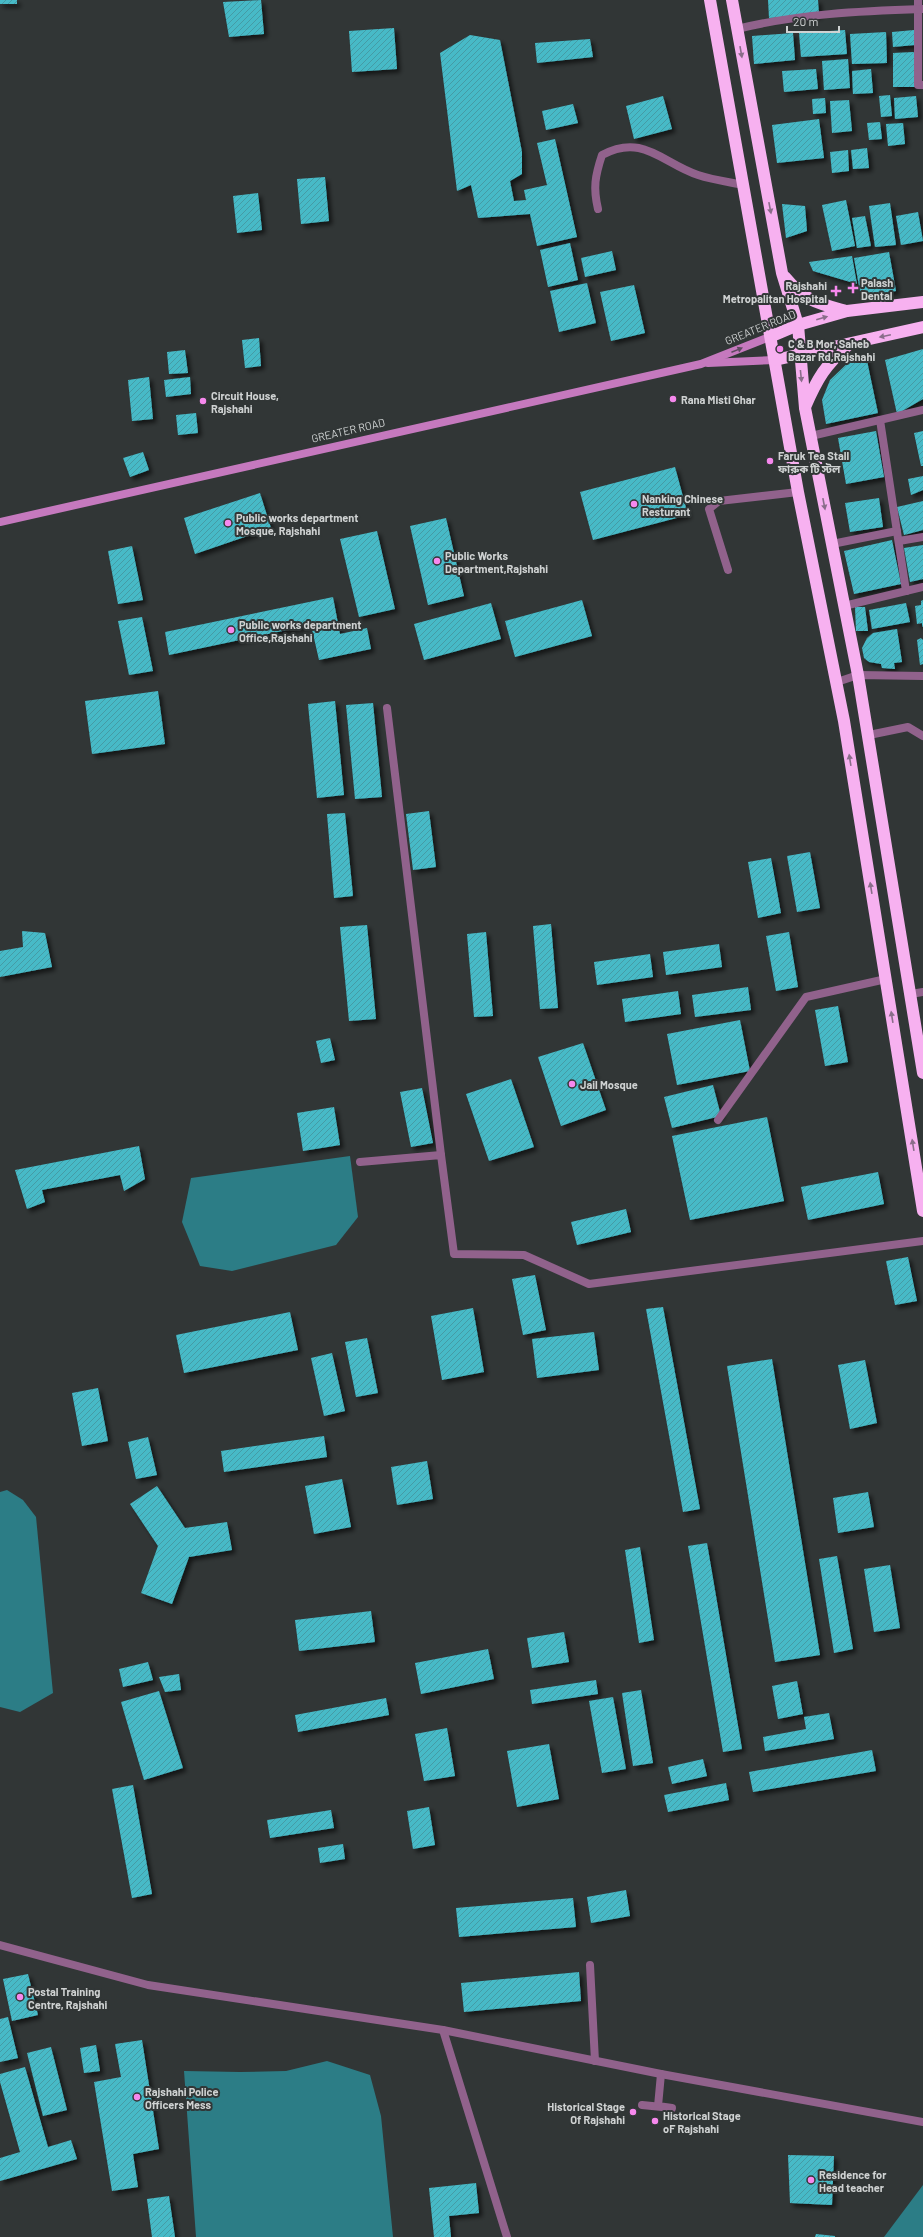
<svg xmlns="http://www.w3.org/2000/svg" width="923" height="2237" viewBox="0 0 923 2237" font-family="Barlow,'Noto Sans Bengali',sans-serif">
	<defs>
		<pattern id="building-hatch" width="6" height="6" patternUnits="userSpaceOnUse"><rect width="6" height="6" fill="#46bac7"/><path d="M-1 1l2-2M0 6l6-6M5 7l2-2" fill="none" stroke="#449ba5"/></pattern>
		<filter id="shadow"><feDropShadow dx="3.5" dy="3.5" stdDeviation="2" flood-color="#0009"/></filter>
	</defs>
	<rect width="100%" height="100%" fill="#313636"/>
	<g fill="#2c7d86">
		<polygon points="350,1156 358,1217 336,1245 232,1271 200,1266 182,1222 191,1178"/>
		<polygon points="7,1490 23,1500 36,1517 53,1693 20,1712 0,1707 0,1492"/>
		<polygon points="327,2061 370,2075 381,2116 393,2237 196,2237 184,2071 240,2072 286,2071"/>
		<polygon points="923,2185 923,2237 884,2237"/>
	</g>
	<g fill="url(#building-hatch)" filter="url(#shadow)">
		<rect x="0" y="0" width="17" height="4"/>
		<polygon points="261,0 264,34 229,37 223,2"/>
		<polygon points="768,0 818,0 819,15 769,18"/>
		<polygon points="394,28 397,69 352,72 349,31"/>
		<polygon points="845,30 847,54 801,57 799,33"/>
		<polygon points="914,30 915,45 893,47 892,32"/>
		<polygon points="886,32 887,63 852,64 850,34"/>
		<polygon points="793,33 795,60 754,64 752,36"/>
		<polygon points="470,35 500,40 522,152 522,174 510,181 514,201 526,200 524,190 547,185 537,143 555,139 577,237 537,246 530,214 478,218 471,185 457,191 440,53"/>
		<polygon points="590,39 593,57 537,63 535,43"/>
		<polygon points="914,52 915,87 893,87 893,53"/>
		<polygon points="848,59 850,88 824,90 822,61"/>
		<polygon points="816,69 818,89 784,92 782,71"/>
		<polygon points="871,69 873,93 853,94 852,71"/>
		<polygon points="890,95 892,116 881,117 879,96"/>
		<polygon points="663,96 672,129 634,139 626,106"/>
		<polygon points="916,96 918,117 895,119 894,98"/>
		<polygon points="825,98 826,113 813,114 812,99"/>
		<polygon points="849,100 852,131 832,133 830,101"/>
		<polygon points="573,104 578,123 546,130 542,111"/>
		<polygon points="819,119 824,158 777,163 772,125"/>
		<polygon points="880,122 882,139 869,140 867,123"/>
		<polygon points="903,123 905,144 888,146 886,124"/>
		<polygon points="867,148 869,168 853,169 851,150"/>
		<polygon points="848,150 849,171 832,173 830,152"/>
		<polygon points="325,177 329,221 301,224 297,179"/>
		<polygon points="258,193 262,230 237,233 233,196"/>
		<polygon points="846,200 855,246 832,251 822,205"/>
		<polygon points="890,203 896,245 875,247 869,206"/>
		<polygon points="782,204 805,206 807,231 786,238"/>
		<polygon points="918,212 923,241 901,245 896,216"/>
		<polygon points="865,216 871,246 857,248 852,218"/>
		<polygon points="570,243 578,280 548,287 540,250"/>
		<polygon points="612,251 616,270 585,277 581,258"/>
		<polygon points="889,252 896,291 861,297 854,258"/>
		<polygon points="852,256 857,284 813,271 809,262"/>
		<polygon points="587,283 596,323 559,332 550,291"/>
		<polygon points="634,285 645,333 611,341 600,292"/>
		<polygon points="259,338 261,366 245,368 242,340"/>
		<polygon points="923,349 923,399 897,414 885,360"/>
		<polygon points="185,350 188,373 169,374 167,352"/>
		<polygon points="866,356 878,413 826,424 822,400 830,380 853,358"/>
		<polygon points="149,377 153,419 132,421 128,380"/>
		<polygon points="190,377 191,394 166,397 164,380"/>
		<polygon points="196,413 198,433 178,435 176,415"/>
		<polygon points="876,431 884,477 846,484 838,438"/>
		<polygon points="923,431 923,466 921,466 914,433"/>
		<polygon points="143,452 149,470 130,477 123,458"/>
		<polygon points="675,467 688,515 593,540 580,492"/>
		<polygon points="923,476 923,490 911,495 908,479"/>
		<polygon points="260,493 271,528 195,554 184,518"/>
		<polygon points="879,498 883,527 850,532 845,503"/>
		<polygon points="923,501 923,530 904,535 897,507"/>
		<polygon points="446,518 464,596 428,605 410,526"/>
		<polygon points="377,531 395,609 359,617 340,539"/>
		<polygon points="892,540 901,584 854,594 844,551"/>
		<polygon points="923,545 923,579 910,582 904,548"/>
		<polygon points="132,546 143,600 118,604 108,551"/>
		<polygon points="333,597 340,634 367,628 371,649 319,660 311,625 169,655 165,632"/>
		<polygon points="582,600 592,636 515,657 505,621"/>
		<polygon points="923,600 923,626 922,627 922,623 917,624 915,606 921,605 921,601"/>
		<polygon points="491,603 501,639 424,660 414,624"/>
		<polygon points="906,603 910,622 872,629 869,610"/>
		<polygon points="855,607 865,607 868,631 856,631"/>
		<polygon points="142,617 153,671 129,675 118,621"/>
		<polygon points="897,629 902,662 894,663 895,669 882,668 881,664 869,662 864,658 862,648 867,638 873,633"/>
		<polygon points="921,638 923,640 923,664 920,665 917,640"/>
		<polygon points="158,691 165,744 92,754 85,701"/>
		<polygon points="335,701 344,795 317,798 308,704"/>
		<polygon points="373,703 382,797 355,799 346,705"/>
		<polygon points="429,811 436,867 413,870 406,814"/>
		<polygon points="345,813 353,896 334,898 327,814"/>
		<polygon points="810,852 820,908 797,912 787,856"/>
		<polygon points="771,858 781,913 758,918 748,862"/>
		<polygon points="551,924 558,1008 540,1009 533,926"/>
		<polygon points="367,925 376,1019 349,1021 340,927"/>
		<polygon points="22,931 45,933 52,967 0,977 0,951 23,947"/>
		<polygon points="486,932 493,1016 474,1017 467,934"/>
		<polygon points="789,932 798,987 776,991 766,936"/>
		<polygon points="719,944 722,967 666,975 663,952"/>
		<polygon points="650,954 653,977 597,985 594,962"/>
		<polygon points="748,987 751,1010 695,1017 692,995"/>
		<polygon points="678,991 681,1014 625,1022 622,999"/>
		<polygon points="838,1006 848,1062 825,1066 815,1010"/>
		<polygon points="740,1020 750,1071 677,1085 667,1034"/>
		<polygon points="330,1038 335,1060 321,1063 316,1041"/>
		<polygon points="583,1043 606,1110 561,1126 538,1057"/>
		<polygon points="511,1079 534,1147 489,1161 466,1094"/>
		<polygon points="713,1085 721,1116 672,1128 664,1097"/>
		<polygon points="422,1088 433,1143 411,1147 400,1092"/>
		<polygon points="334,1107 340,1145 303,1151 297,1113"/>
		<polygon points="767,1117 784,1201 690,1220 672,1136"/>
		<polygon points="139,1146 145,1179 124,1191 120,1175 42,1190 45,1202 27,1209 15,1170"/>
		<polygon points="878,1172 884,1204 808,1220 801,1187"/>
		<polygon points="626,1209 631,1232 577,1245 571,1222"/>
		<polygon points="908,1257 917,1301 895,1305 886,1261"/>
		<polygon points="535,1275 546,1330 523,1335 512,1279"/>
		<polygon points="663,1307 700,1509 683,1512 646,1309"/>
		<polygon points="473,1308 484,1372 442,1380 431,1316"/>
		<polygon points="290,1312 298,1350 184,1373 176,1335"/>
		<polygon points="594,1332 599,1370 537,1378 532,1339"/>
		<polygon points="367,1338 378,1393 356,1397 345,1342"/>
		<polygon points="332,1353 345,1411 324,1416 311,1358"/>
		<polygon points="772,1359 820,1655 775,1662 727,1366"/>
		<polygon points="865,1360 877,1423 850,1429 838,1365"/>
		<polygon points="98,1388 108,1441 82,1446 72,1393"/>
		<polygon points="324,1436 327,1457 224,1472 221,1451"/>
		<polygon points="148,1437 157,1475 136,1479 128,1442"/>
		<polygon points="427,1461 433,1499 397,1505 391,1467"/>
		<polygon points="342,1479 351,1527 314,1534 305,1486"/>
		<polygon points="157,1486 185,1528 227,1522 232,1550 189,1557 172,1604 141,1593 158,1546 130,1504"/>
		<polygon points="868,1492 874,1527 838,1533 833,1498"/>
		<polygon points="707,1543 742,1749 723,1752 688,1546"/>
		<polygon points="640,1547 654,1640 639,1643 625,1550"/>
		<polygon points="837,1556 853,1649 834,1653 819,1559"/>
		<polygon points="890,1565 900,1628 874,1632 864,1569"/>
		<polygon points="371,1611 375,1642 299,1651 295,1620"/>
		<polygon points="564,1632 569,1662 532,1668 527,1638"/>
		<polygon points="488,1649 494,1679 421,1694 415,1663"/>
		<polygon points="148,1662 153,1680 123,1687 119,1669"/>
		<polygon points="179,1674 181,1690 165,1692 159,1677"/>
		<polygon points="596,1680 598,1694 532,1704 530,1690"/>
		<polygon points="797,1681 803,1714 778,1719 772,1686"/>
		<polygon points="641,1690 653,1763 633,1766 622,1693"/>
		<polygon points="159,1691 183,1768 144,1780 121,1702"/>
		<polygon points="613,1697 626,1769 602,1773 589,1701"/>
		<polygon points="386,1698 389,1715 298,1732 295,1715"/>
		<polygon points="829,1713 834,1739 765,1751 763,1737 806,1729 804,1717"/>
		<polygon points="447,1728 455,1776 424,1781 415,1734"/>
		<polygon points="549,1744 559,1799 517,1807 507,1751"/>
		<polygon points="872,1750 876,1771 753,1792 749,1772"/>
		<polygon points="703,1759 707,1776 672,1784 668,1767"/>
		<polygon points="726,1783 729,1800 668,1812 664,1795"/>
		<polygon points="133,1785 152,1894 132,1898 112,1789"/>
		<polygon points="429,1807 435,1845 413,1849 407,1811"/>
		<polygon points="331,1810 334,1828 270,1838 267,1820"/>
		<polygon points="343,1844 345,1859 320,1863 318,1848"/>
		<polygon points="626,1890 630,1916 591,1923 587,1897"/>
		<polygon points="573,1898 576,1927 459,1937 456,1908"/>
		<polygon points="579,1972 581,2001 464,2012 461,1983"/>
		<polygon points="28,1974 38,2015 12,2021 3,1979"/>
		<polygon points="8,2017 18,2058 0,2062 0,2019"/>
		<polygon points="142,2040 159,2149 133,2154 138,2187 112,2191 94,2082 121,2077 115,2044"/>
		<polygon points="96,2045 100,2071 84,2073 80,2048"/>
		<polygon points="51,2047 67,2110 43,2116 27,2053"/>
		<polygon points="25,2067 48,2147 71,2140 77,2159 0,2181 0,2158 20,2152 0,2082 0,2074"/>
		<polygon points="788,2155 834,2156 832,2205 790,2203"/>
		<polygon points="476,2183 479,2213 449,2216 451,2237 434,2237 429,2188"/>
		<polygon points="169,2196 175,2237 152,2237 147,2199"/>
		<polygon points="816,2234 835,2236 835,2237 815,2237"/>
	</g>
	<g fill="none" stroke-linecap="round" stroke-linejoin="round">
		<g stroke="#91628c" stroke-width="8">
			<path d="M598,209C593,188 595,176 602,155C643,133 662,163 698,175C713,180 729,182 744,185"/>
			<polyline points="728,570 709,509 719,501 798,492"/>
			<polyline points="869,735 908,727 923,736"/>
			<polyline points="911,994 923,992"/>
			<polyline points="642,2105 672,2108 658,2106 661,2074"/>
		</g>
		<g stroke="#91628c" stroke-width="8">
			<polyline points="918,0 918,85 923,85"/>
			<path d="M737,29C798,14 860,11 923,9"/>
			<polyline points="880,420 906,591"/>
			<polyline points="811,436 923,410"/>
			<polyline points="899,541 923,537"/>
			<polyline points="832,544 897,531"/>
			<polyline points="844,606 923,587"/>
			<polyline points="837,682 858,675 923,676"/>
			<polyline points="387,708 441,1155"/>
			<polyline points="718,1120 806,997 886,979"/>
			<polyline points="360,1162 441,1155 454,1254 524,1255 589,1284 923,1241"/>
			<polyline points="0,1945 148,1985 443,2030 661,2074 923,2122"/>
			<polyline points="590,1965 595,2061"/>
			<polyline points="443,2030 507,2237"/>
		</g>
		<g stroke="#c579be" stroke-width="8">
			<polyline points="708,363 775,360"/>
			<polyline points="0,522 701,364 772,336"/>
		</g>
		<g stroke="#f7b1f0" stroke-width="12">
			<polyline points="710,0 798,492 844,721 923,1211"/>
			<polyline points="732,0 782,273 798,325 805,408 858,675 923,1073"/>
			<path d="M785,277C805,301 817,303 846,311"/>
			<polyline points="772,336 798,325 847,311 923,302"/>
			<polyline points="775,360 923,327"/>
			<path d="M805,407C818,377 825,366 849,344"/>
		</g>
	</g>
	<defs><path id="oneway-solid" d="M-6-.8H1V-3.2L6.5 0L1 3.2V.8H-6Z"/></defs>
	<g fill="#8a6d8a">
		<use href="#oneway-solid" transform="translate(741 52) rotate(80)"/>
		<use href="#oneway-solid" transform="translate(770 208) rotate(79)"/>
		<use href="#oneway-solid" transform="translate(822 318) rotate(-16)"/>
		<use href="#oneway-solid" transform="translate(885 336) rotate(168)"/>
		<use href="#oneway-solid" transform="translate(801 376) rotate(84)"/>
		<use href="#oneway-solid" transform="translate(824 504) rotate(79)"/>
		<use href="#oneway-solid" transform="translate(850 760) rotate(-99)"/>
		<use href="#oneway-solid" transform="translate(871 888) rotate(-99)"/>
		<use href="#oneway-solid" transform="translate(892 1017) rotate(-99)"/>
		<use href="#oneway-solid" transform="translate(913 1145) rotate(-99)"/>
	</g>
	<use fill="#5d4a5f" href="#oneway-solid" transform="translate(737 350) rotate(-22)"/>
	<g fill="#f688ed" stroke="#313636" stroke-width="1.5">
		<path d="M851 282h4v4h4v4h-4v4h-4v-4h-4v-4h4z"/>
		<path d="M834 285h4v4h4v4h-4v4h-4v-4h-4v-4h4z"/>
		<circle cx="780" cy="349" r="4"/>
		<circle cx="673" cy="399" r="4"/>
		<circle cx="203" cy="401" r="4"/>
		<circle cx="770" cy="461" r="4"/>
		<circle cx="634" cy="504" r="4"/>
		<circle cx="228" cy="523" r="4"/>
		<circle cx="437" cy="561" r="4"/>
		<circle cx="231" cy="630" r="4"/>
		<circle cx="572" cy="1084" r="4"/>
		<circle cx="20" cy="1997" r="4"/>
		<circle cx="137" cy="2097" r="4"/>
		<circle cx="633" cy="2112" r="4"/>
		<circle cx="655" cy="2121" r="4"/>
		<circle cx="811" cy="2180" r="4"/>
	</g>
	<g text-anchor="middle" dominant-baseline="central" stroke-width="4" stroke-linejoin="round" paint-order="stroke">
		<g font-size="11" font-weight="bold" fill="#cfd2d2" stroke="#313636" text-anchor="start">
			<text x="861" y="282">Palash<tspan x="861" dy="13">Dental</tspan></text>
			<text x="827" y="285" text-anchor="end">Rajshahi<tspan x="827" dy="13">Metropalitan Hospital</tspan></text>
			<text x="788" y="343">C &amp; B Mor, Saheb<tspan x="788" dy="13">Bazar Rd,Rajshahi</tspan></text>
			<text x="211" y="395">Circuit House,<tspan x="211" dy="13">Rajshahi</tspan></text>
			<text x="681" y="399">Rana Misti Ghar</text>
			<text x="778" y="455">Faruk Tea Stall<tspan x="778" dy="13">ফারুক টি স্টল</tspan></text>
			<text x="642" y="498">Nanking Chinese<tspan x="642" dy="13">Resturant</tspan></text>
			<text x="236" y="517">Public works department<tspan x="236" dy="13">Mosque, Rajshahi</tspan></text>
			<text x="445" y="555">Public Works<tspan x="445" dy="13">Department,Rajshahi</tspan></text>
			<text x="239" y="624">Public works department<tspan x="239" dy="13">Office,Rajshahi</tspan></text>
			<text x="580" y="1084">Jail Mosque</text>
			<text x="28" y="1991">Postal Training<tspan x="28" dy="13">Centre, Rajshahi</tspan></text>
			<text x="145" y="2091">Rajshahi Police<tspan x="145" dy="13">Officers Mess</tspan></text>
			<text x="625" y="2106" text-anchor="end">Historical Stage<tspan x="625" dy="13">Of Rajshahi</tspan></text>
			<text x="663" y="2115">Historical Stage<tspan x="663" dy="13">oF Rajshahi</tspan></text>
			<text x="819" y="2174">Residence for<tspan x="819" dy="13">Head teacher</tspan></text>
		</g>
		<g font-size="11" fill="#cfd2d2" stroke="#313636">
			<text transform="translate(760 327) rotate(-22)">GREATER ROAD</text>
			<text transform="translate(348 430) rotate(-13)">GREATER ROAD</text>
		</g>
	</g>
	<path d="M787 26v6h52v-6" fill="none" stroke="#cfd2d2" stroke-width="2"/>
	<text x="793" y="26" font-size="12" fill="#cfd2d2" stroke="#313636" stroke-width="3" paint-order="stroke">20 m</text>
</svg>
